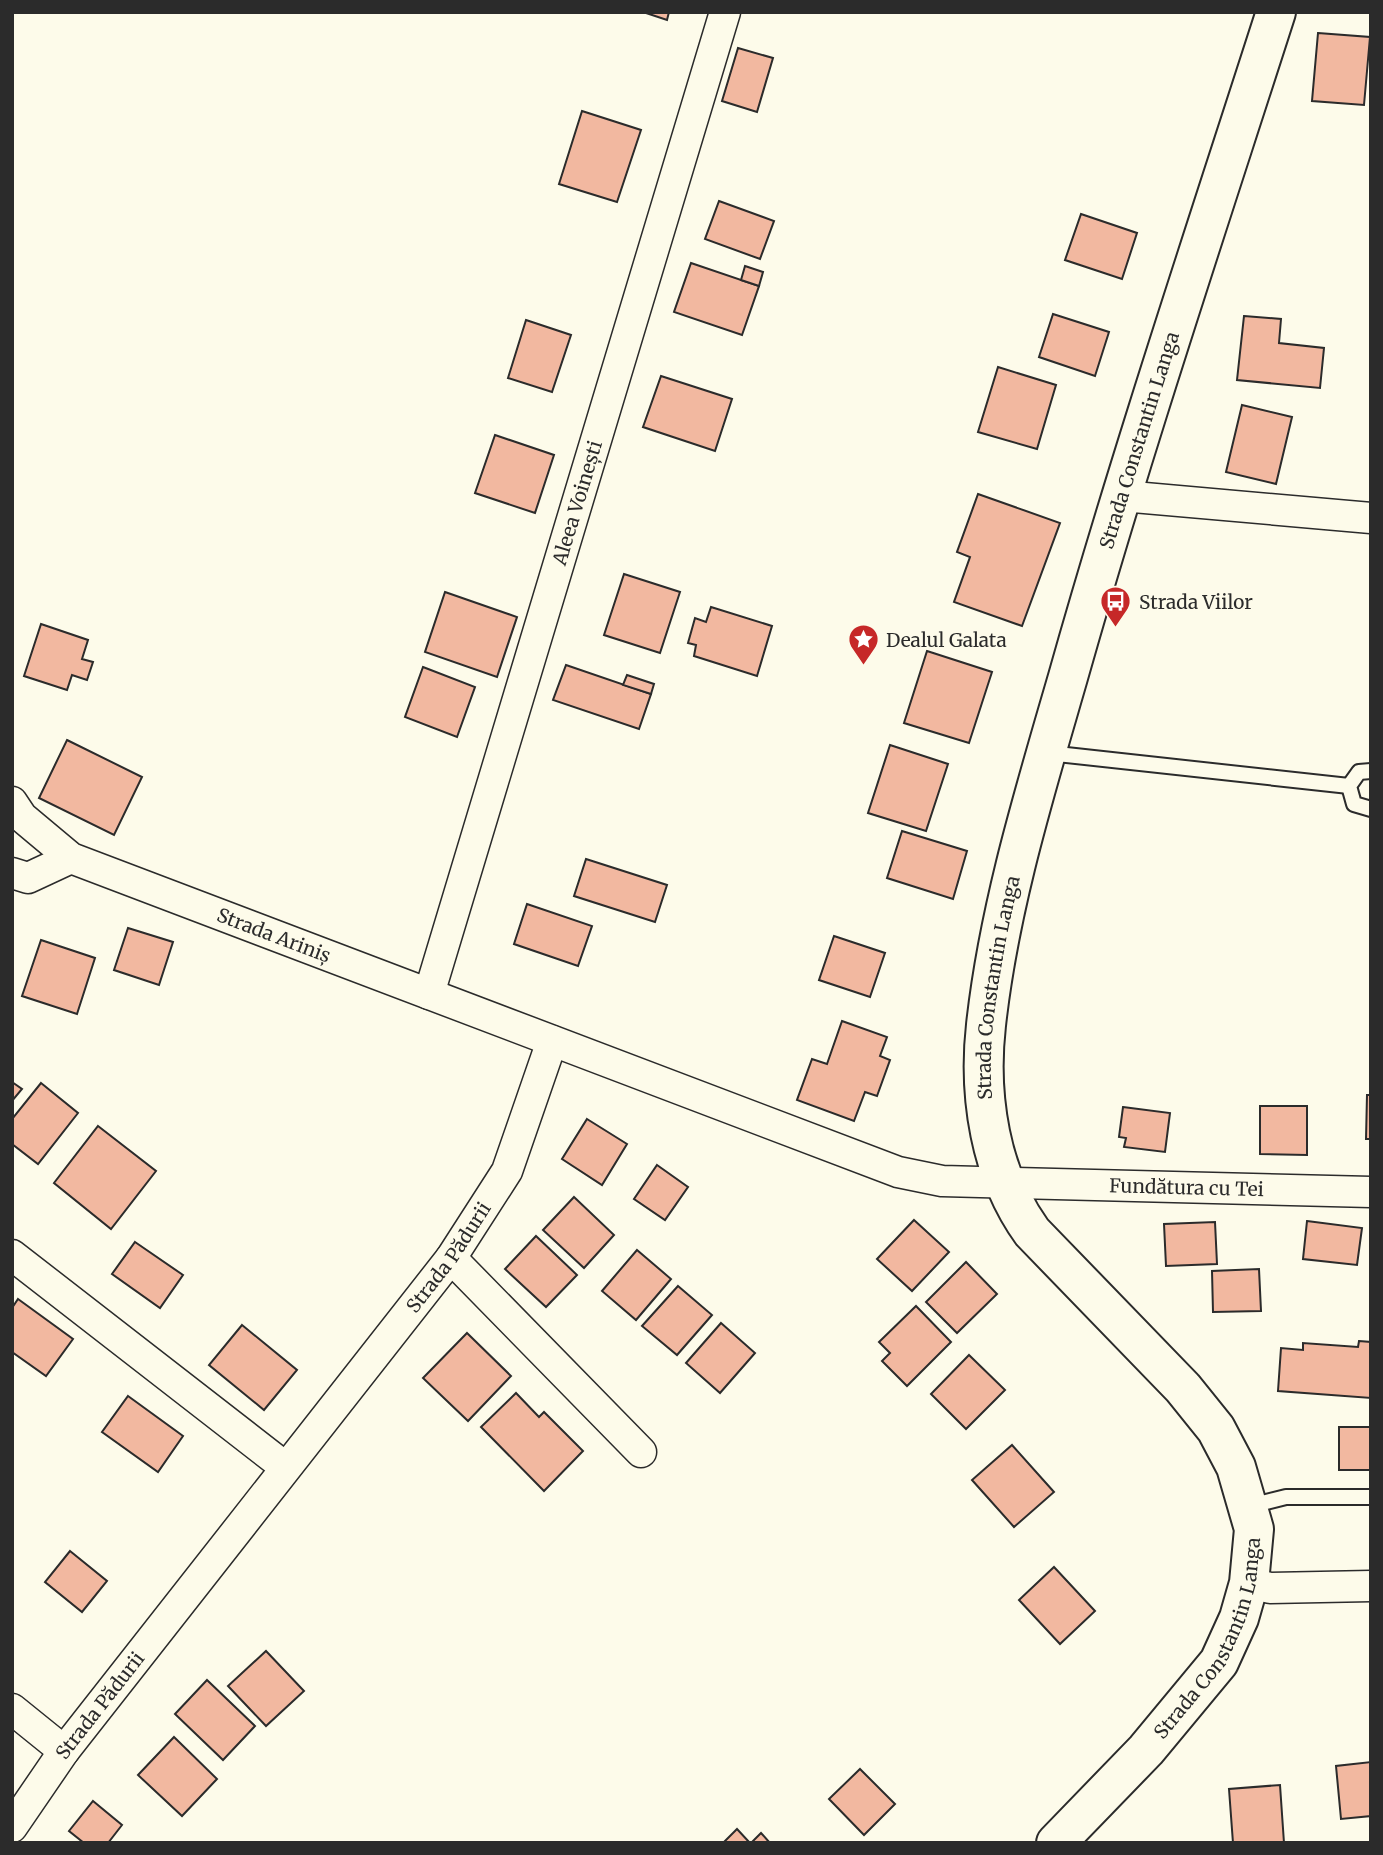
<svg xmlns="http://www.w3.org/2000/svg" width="1383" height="1855" viewBox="0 0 1383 1855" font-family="Merriweather,serif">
	<rect width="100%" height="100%" fill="#fdfbea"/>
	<g fill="#f2b8a0" stroke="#2b2b2b" stroke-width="2">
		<polygon points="643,12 669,12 667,20"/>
		<polygon points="1318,33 1370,37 1364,105 1312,101"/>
		<polygon points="738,48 773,58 757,112 722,101"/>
		<polygon points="582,111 641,130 617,202 559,184"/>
		<polygon points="719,201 774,221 760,259 705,239"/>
		<polygon points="1081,214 1137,233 1122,279 1065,260"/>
		<polygon points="691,263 759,286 742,335 674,312"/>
		<polygon points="745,266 763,272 759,286 741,280"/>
		<polygon points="1053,314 1109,332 1095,376 1039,357"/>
		<polygon points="1244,316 1281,319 1279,343 1324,348 1320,388 1237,380"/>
		<polygon points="526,320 571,335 552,392 508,378"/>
		<polygon points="998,367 1056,385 1037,449 978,432"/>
		<polygon points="661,376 732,399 715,451 643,427"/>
		<polygon points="1242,405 1292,417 1276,484 1226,472"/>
		<polygon points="495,435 554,455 535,513 475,493"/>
		<polygon points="978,494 1060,523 1022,626 954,602 970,557 957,552"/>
		<polygon points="624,574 680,592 660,653 604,635"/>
		<polygon points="445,592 517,617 497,677 425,652"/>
		<polygon points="711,607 772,626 757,676 694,656 696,645 688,643 695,618 706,622"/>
		<polygon points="41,624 88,640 82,659 93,662 87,680 72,675 67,690 24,676"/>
		<polygon points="927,651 992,672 969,743 904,723"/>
		<polygon points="566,665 651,694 639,729 553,700"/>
		<polygon points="423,667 475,687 457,737 405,717"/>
		<polygon points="627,675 654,684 651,694 623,685"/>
		<polygon points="67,740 142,777 114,835 39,798"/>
		<polygon points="890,745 948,764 926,831 868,813"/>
		<polygon points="902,831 967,851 953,899 887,878"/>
		<polygon points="586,859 667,885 655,922 574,896"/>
		<polygon points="527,904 592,926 578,966 514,944"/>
		<polygon points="128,928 173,942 159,985 114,970"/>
		<polygon points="834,936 885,953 870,997 819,980"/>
		<polygon points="41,940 95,958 77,1014 22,996"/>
		<polygon points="842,1021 887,1037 880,1056 890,1060 877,1096 865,1092 854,1121 797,1100 812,1059 827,1064"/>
		<polygon points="12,1082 22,1089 12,1101"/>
		<polygon points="41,1083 78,1113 38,1164 12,1144 12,1119"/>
		<polygon points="1367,1095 1371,1095 1371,1139 1366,1139"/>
		<polygon points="1260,1106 1307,1106 1307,1155 1260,1154"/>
		<polygon points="1123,1107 1170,1113 1165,1152 1124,1147 1126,1138 1119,1137"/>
		<polygon points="587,1119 627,1144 602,1185 562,1159"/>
		<polygon points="98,1126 156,1171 111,1229 54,1183"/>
		<polygon points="657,1165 688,1187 665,1220 634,1199"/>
		<polygon points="574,1197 614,1235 584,1268 543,1230"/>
		<polygon points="914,1220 949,1252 912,1291 877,1259"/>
		<polygon points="1307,1221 1362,1228 1357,1265 1303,1259"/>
		<polygon points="1215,1222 1217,1264 1166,1266 1164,1224"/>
		<polygon points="536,1236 577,1275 546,1307 505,1269"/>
		<polygon points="135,1242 183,1275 160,1308 112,1274"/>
		<polygon points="637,1250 671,1279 636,1320 602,1291"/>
		<polygon points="966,1262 997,1294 957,1333 926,1302"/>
		<polygon points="1259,1269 1261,1311 1213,1312 1212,1271"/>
		<polygon points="678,1286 712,1315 677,1355 642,1326"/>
		<polygon points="18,1299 73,1339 46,1376 12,1352 12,1308"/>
		<polygon points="916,1306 951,1342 907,1386 882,1361 890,1353 879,1342"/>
		<polygon points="721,1323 755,1353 720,1393 686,1363"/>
		<polygon points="242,1325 297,1370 264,1410 209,1365"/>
		<polygon points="467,1333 511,1376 468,1421 423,1378"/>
		<polygon points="1359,1341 1371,1342 1371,1398 1278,1391 1281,1348 1303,1350 1303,1343 1358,1347"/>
		<polygon points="969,1355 1005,1390 966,1429 931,1394"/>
		<polygon points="516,1393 539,1417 544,1412 583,1451 544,1491 481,1427"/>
		<polygon points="128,1396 183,1436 158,1472 102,1432"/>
		<rect x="1339" y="1427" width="32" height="43"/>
		<polygon points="1012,1445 1054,1492 1014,1527 972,1480"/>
		<polygon points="70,1551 107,1581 82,1612 45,1582"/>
		<polygon points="1054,1567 1095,1611 1060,1644 1019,1600"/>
		<polygon points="266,1651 304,1691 266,1726 228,1686"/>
		<polygon points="207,1680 255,1726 223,1760 175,1714"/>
		<polygon points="174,1737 217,1779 182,1816 138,1775"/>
		<polygon points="1371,1762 1371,1816 1341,1819 1336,1766"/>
		<polygon points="860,1769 895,1804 864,1835 829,1799"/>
		<polygon points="1280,1785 1284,1843 1233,1843 1229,1789"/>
		<polygon points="93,1801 122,1825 108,1843 84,1843 69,1831"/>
		<polygon points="737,1829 750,1843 723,1843"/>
		<polygon points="761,1833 770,1843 751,1843"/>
	</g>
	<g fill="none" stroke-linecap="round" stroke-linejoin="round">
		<defs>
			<g id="service">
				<polyline points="1048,753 1349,786"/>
				<polyline points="1371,771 1359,772 1349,786 1354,804 1371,809"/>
				<polyline points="1250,1506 1286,1497 1371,1497"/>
			</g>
			<g id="minor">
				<polyline points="1122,496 1371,518"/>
				<path id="s1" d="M12,802L22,817L71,858L898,1172L942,1181L1371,1192"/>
				<polyline points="12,873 28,878 71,858"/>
				<path id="s2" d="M429,994L725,12"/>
				<polyline points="12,1255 285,1467"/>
				<polyline points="451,1258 641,1452"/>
				<polyline points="1249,1583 1270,1588 1371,1586"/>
				<polyline points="12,1709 64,1751"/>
				<path id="s3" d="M12,1827L64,1751L451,1258L507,1171L552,1041"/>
			</g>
			<g id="secondary">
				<path id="s4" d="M1056,1843L1146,1750L1219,1662L1239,1618L1249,1583L1254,1529L1236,1467L1216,1429L1183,1388L1032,1232C990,1174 978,1096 986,1025C999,907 1035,791 1068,677C1131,454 1205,233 1276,12"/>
			</g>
		</defs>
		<use href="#service" stroke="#2b2b2b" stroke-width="18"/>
		<use href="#minor" stroke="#2b2b2b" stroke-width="33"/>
		<use href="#secondary" stroke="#2b2b2b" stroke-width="42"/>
		<use href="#service" stroke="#fdfbea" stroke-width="14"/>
		<use href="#minor" stroke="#fdfbea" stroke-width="30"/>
		<use href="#secondary" stroke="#fdfbea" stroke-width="38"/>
	</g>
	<defs>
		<symbol id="bus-pin" viewBox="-11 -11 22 30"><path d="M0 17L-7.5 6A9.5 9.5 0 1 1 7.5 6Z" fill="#c62828" stroke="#fdfbea"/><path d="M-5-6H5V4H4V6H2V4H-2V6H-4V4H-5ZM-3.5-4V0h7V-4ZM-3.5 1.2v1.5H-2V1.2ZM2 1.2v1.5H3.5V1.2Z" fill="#fff"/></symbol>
		<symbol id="sight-pin" viewBox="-11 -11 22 30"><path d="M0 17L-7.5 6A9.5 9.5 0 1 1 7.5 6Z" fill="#c62828" stroke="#fdfbea"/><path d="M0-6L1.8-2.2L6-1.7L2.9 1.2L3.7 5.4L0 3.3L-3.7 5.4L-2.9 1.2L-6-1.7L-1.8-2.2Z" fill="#fff"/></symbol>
	</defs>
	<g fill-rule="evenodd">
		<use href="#bus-pin" x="1098" y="584" width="35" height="47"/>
		<use href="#sight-pin" x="846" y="622" width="35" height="47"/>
	</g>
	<g text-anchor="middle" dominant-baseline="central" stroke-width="5" stroke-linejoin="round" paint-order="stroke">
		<g font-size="19" fill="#2b2b2b" stroke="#fdfbea">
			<text stroke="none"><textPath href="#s4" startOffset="1582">Strada Constantin Langa</textPath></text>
			<text stroke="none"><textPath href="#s2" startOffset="513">Aleea Voinești</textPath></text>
			<text stroke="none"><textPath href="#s1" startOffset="299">Strada Ariniș</textPath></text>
			<text stroke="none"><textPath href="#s4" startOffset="1015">Strada Constantin Langa</textPath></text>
			<text stroke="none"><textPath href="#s1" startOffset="1256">Fundătura cu Tei</textPath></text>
			<text stroke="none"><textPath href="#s3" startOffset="718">Strada Pădurii</textPath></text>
			<text stroke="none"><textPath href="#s4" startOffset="261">Strada Constantin Langa</textPath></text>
			<text stroke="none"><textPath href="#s3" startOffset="150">Strada Pădurii</textPath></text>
		</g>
		<g font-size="19" fill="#2b2b2b" stroke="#fdfbea" text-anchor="start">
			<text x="1139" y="602">Strada Viilor</text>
			<text x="886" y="640">Dealul Galata</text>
		</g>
	</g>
	<rect width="1383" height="1855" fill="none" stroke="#2b2b2b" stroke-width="28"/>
</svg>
